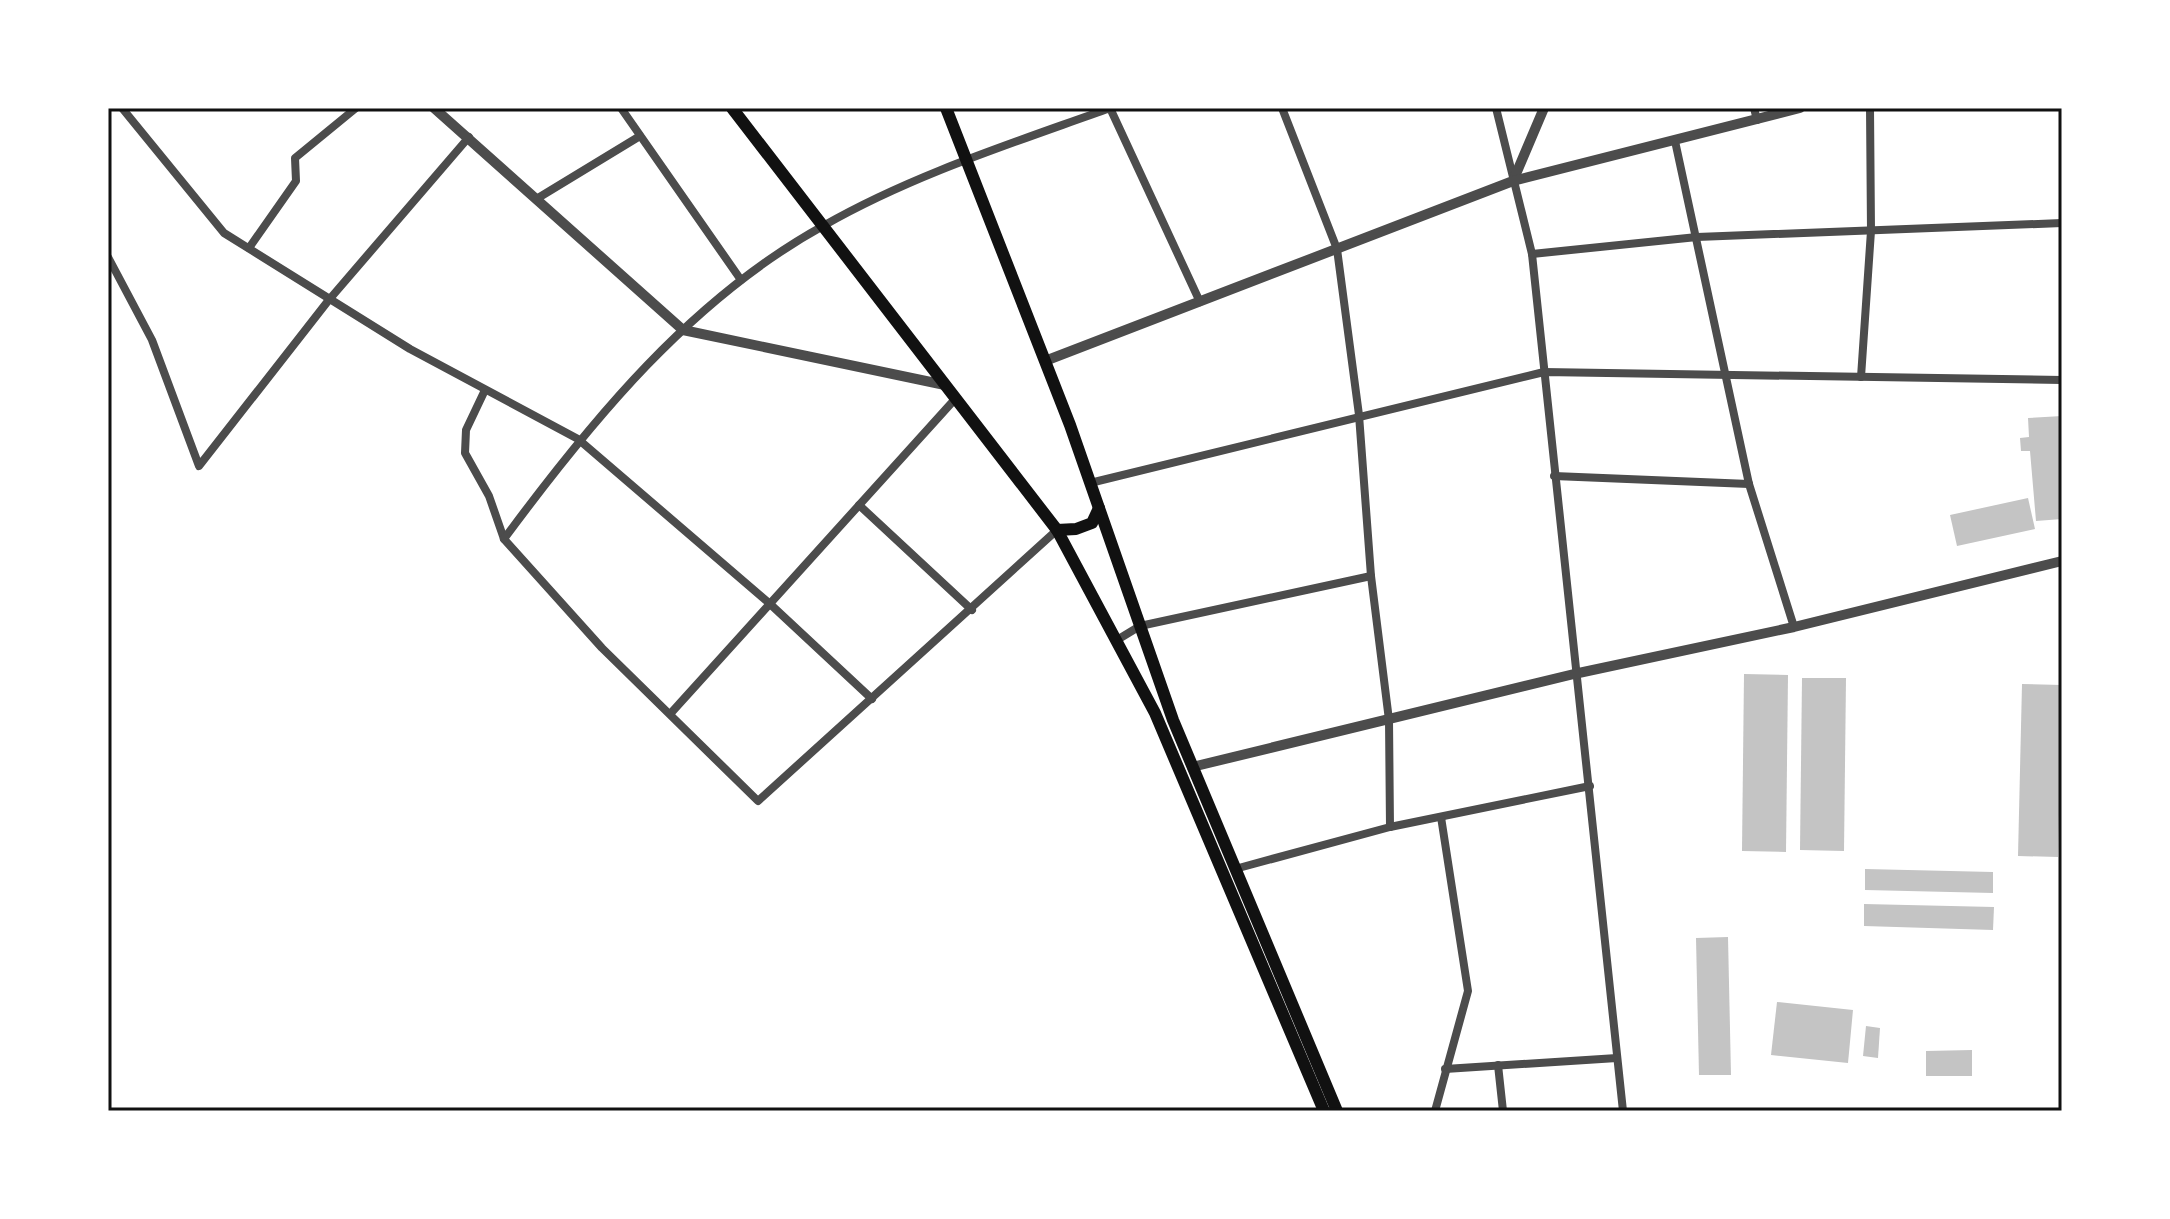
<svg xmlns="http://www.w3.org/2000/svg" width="2170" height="1219" viewBox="0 0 2170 1219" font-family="Helvetica,sans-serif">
	<rect width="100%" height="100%" fill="#fff"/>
	<g fill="#c4c4c4">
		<polygon points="2062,416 2062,519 2036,521 2030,451 2021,451 2020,438 2029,437 2028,418"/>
		<polygon points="2028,498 2035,529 1957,546 1950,515"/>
		<polygon points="1744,674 1788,675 1786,852 1742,851"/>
		<polygon points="1802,678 1846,678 1844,851 1800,850"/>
		<polygon points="2022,684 2062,685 2058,857 2018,856"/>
		<polygon points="1865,869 1993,872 1993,893 1865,890"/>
		<polygon points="1864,904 1994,907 1993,930 1864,926"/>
		<polygon points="1728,937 1731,1075 1699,1075 1696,938"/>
		<polygon points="1777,1002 1853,1010 1848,1063 1771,1055"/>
		<polygon points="1866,1026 1880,1028 1878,1058 1863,1056"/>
		<polygon points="1972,1050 1972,1076 1926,1076 1926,1051"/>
	</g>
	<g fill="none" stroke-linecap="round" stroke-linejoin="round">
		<g stroke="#4c4c4c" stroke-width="8">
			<polyline points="122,108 224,233 410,349 578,439 769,603 872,699"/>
			<polyline points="621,108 741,280"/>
			<polyline points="1282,108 1337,249 1359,415 1371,576 1389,720 1390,827"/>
			<polyline points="1496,108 1532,254 1623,1111"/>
			<polyline points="1754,108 1757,120"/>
			<polyline points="1675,141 1749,484 1794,627"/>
			<polyline points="538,198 640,136"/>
			<polyline points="249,248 296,181 295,158 356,108"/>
			<polyline points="1532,254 1697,237 2062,223"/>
			<polyline points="108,257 152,340 199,466 328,301 469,137"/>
			<polyline points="1861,377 1871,231 1870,108"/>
			<polyline points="485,390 466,430 465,453 489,496 504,539 602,648 758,801 1057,530"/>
			<polyline points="1554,476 1749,484"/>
			<polyline points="1090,483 1544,372 2062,380"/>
			<polyline points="859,505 972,610"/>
			<path d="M504,539C592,420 691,299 823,226C912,175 1013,143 1110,108L1200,302"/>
			<polyline points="1117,640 1140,626 1371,576"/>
			<polyline points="671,713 956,398"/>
			<polyline points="1235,869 1390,827 1590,786"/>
			<polyline points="1498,1065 1503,1111"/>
			<polyline points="1445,1069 1617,1058"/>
			<polyline points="1435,1111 1468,991 1441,817"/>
		</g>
		<g stroke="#4c4c4c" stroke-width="10">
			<polyline points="434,108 683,330 945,385"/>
			<polyline points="1513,181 1544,108"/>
			<polyline points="1045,361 1513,181 1800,108"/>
			<polyline points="1192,767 1574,674 1794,627 2062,561"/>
		</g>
		<g stroke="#111" stroke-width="12">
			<polyline points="732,108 1057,530 1155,713 1324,1111"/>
			<polyline points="946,108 1070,425 1173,720 1337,1111"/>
			<polyline points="1057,530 1076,529 1092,523 1099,508"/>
		</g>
	</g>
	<rect width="2170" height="1219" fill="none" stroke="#ffffff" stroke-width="220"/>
	<rect x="110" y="110" width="1950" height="999" fill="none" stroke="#111" stroke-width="3"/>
</svg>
